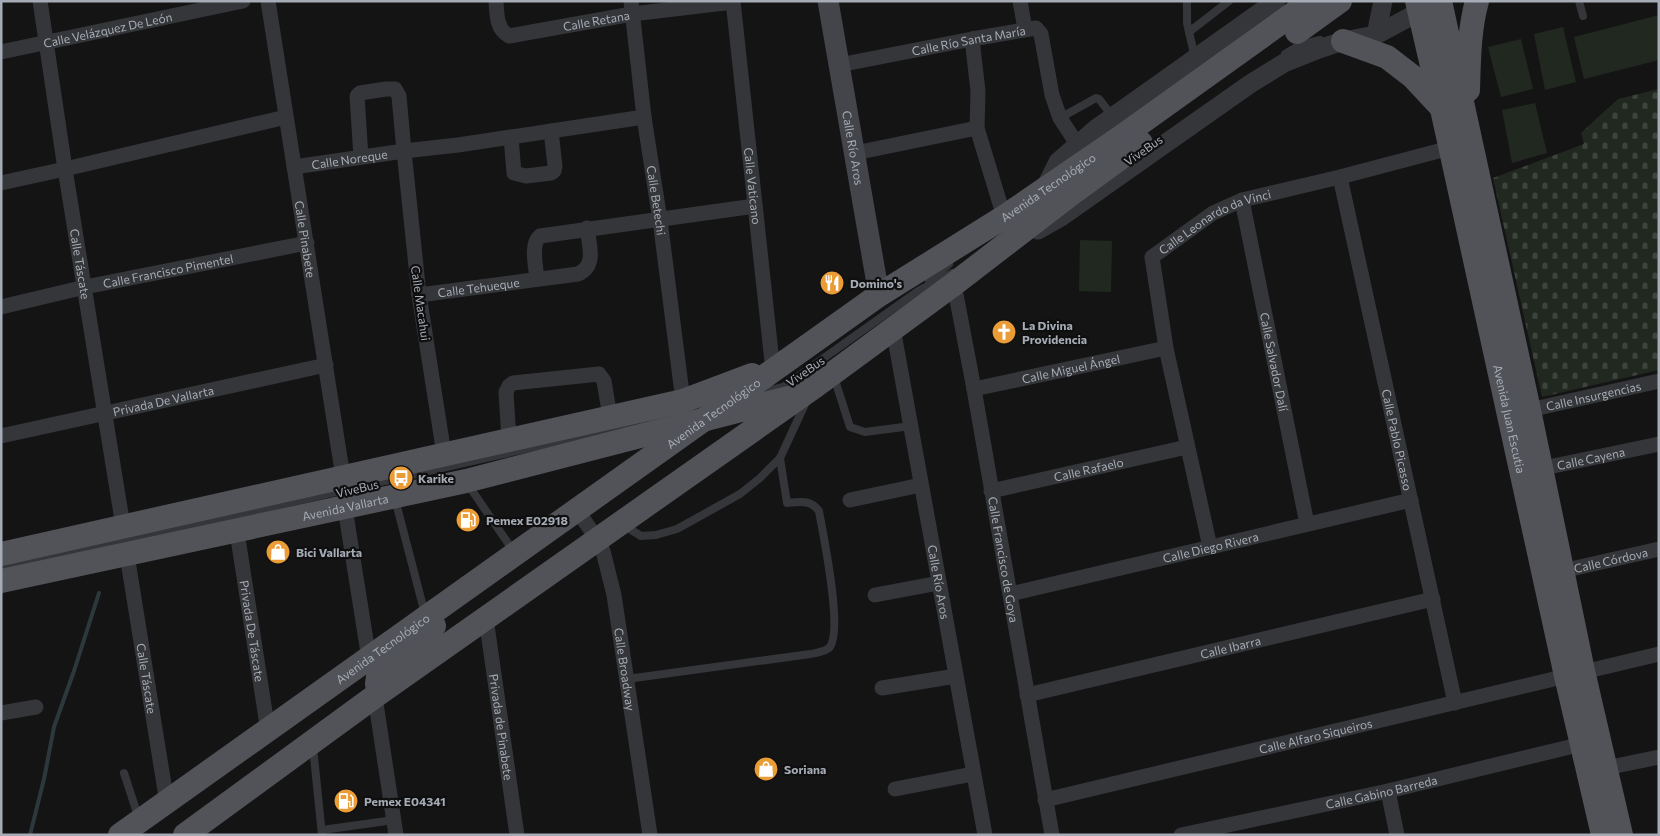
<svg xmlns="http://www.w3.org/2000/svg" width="1660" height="836" viewBox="0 0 1660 836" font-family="Commissioner,sans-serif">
	<defs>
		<pattern id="cemetery-stones" width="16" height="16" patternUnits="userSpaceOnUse" patternTransform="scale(1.25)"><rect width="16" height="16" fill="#202820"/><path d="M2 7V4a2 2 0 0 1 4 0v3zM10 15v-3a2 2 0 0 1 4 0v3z" fill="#3d443e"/></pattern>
	</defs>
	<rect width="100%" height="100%" fill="#141415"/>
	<polygon fill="url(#cemetery-stones)" points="1659,89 1659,370 1542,397 1493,178 1584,144 1581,133 1618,99"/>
	<g fill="#202820">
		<polygon points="1659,15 1659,60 1584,79 1574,37"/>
		<polygon points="1563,27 1576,82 1545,90 1534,34"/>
		<polygon points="1521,39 1533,89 1501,97 1488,47"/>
		<polygon points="1535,103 1547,153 1512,163 1502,110"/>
		<polygon points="1080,240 1112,241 1111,292 1079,291"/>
	</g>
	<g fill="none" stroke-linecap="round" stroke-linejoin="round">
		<polyline stroke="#2d383d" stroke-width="4" points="30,835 44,779 54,727 74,671 99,593"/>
		<g stroke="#35363a" stroke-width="8">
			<polyline points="1187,1 1187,23 1195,58"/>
			<polyline points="1579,1 1583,16"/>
			<polyline points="1189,32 1229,1"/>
			<polyline points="1285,54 1300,45 1320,40"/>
			<polyline points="1060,118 1096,98 1099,99 1113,117"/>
			<polyline points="929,281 949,264"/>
			<polyline points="834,377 850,427 865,432 911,426"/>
			<polyline points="759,393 783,387 918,291 952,273"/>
			<polyline points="467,483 514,552"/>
			<polyline points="395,499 425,614"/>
			<polyline points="623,525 641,536 656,535 677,529 740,494 760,478 780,458 806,402"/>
			<polyline points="1,568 680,414"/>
			<path d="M627,679L803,655C811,654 822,653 829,648C844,633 823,534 819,511C810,499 800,502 787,503L780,458"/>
			<polyline points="313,747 322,835"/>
			<polyline points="124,773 139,819"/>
			<polyline points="322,830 394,820"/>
		</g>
		<g stroke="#35363a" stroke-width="15">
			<path id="s1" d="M40,1L65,169L123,526"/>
			<path id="s2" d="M268,1L343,477"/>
			<path id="s3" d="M496,1C497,14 496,29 509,36L632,14L733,2"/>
			<path id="s4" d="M631,1L644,117L660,220L683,401"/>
			<path id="s5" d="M733,1L773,371"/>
			<polyline points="1020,1 1025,29"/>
			<polyline points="972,39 978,91 977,128 1004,217"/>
			<path id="s6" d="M1,52L243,1"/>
			<path id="s7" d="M839,65L972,39L1036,28L1041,34L1052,95L1060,118L1077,144"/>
			<polyline points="511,137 514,173 526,176 551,173 554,171 555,166 551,131"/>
			<polyline points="855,153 977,128"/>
			<path id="s8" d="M294,167L404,151L399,96L395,89H386L360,93L357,96L361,157"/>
			<path id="s9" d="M1340,177L1455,703"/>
			<polyline points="1,183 65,169 286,117"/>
			<path id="s10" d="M1242,200L1307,524"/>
			<path d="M537,279C536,267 530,244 540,236L755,206"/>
			<path id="s11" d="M954,284L974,389L1052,835"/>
			<path id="s12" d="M419,295L578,274C597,266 589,245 587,228"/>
			<path id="s13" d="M1,307L85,287L307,243"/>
			<path id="s14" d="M893,328L985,835"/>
			<path id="s15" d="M974,389L1166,348"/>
			<path id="s16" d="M1529,410L1659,381"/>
			<path id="s17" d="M1,436L326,365"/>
			<polyline points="509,440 506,392 509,386 513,383 599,374 604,381 610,417"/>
			<polyline points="444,454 419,295 404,151 458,145 644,117"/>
			<path id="s18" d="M1534,470L1659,444"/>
			<path id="s19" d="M991,491L1187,447"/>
			<polyline points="850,500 921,485"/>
			<polyline points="345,508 369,659"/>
			<path id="s20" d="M577,510L597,539L603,551L614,595L650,835"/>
			<path id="s21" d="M237,532L268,731"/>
			<path id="s22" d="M1210,547L1166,348L1152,257L1213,213L1242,200L1340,177L1450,148"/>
			<path id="s23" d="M127,555L167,803"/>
			<path id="s24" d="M1562,571L1659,549"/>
			<path id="s25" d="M1010,594L1411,500"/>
			<polyline points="875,595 939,583"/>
			<path id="s26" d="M486,618L517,835"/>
			<polyline points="882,688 956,676"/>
			<path id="s27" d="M1027,695L1433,599"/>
			<polyline points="375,697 396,835"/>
			<polyline points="1,713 36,707"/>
			<polyline points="1606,768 1659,757"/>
			<polyline points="895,789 973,774"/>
			<polyline points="1388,791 1397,835"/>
			<path id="s28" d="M1045,800L1659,654"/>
			<path id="s29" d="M1181,835L1388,791L1582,744"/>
		</g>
		<g stroke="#35363a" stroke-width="19">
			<polyline points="1376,35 1383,1"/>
			<polyline points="1045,188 1058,162 1097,128 1276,1"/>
			<polyline points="1038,230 1061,217 1250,84 1284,63 1319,49 1343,41 1376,35 1430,6"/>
		</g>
		<path stroke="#43454a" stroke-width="21" id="s30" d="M828,1L879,295"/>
		<g stroke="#515359" stroke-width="24">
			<path id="s31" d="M1417,1L1442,109L1566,676L1603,835"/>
			<polyline points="1440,1 1529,410 1583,671 1621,835"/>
			<polyline points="1297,32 1340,1"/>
			<polyline points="1343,41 1387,57 1413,77 1441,107"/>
			<path d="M1468,90C1469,60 1469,30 1477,1"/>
			<polyline points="1,554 683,401 752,375"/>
			<path id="s32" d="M1,581L466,481L788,398"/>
			<polyline points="377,684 378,676 423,640 434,626"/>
			<path id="s33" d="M120,835L879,295L1004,217L1121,137L1311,1"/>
			<polyline points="185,835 378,694 814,387 954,284 1071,194 1141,143"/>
		</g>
	</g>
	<defs>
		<symbol id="restaurant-disc" viewBox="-11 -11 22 22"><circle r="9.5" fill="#ea9c36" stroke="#0f0f10"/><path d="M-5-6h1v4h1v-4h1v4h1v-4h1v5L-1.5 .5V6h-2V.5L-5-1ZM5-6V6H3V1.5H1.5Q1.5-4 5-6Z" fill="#fff"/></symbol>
		<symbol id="church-disc" viewBox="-11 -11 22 22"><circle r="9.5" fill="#ea9c36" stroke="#0f0f10"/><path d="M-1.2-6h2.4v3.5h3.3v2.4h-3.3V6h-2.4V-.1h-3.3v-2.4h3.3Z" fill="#fff"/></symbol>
		<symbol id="bus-disc" viewBox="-11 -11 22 22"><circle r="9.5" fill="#ea9c36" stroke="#0f0f10"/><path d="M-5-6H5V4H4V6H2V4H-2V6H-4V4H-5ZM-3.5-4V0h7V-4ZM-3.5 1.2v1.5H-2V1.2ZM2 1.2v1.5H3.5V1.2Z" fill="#fff"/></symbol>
		<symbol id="fuel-disc" viewBox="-11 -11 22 22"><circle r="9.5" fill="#ea9c36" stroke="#0f0f10"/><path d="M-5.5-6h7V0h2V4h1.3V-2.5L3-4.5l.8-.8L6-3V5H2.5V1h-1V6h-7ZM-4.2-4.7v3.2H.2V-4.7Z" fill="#fff"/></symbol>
		<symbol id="shop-disc" viewBox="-11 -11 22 22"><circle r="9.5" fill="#ea9c36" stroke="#0f0f10"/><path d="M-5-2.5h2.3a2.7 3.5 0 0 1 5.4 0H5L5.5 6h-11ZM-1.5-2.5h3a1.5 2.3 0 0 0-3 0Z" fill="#fff"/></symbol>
	</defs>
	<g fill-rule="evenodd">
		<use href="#restaurant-disc" x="818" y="269" width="28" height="28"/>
		<use href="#church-disc" x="990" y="318" width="28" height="28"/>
		<use href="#bus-disc" x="387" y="464" width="28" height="28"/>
		<use href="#fuel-disc" x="454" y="506" width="28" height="28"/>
		<use href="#shop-disc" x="264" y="538" width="28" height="28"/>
		<use href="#shop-disc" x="752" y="755" width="28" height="28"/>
		<use href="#fuel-disc" x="332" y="787" width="28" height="28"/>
	</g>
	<g text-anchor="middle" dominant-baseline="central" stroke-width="4.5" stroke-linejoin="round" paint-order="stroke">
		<g font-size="12" fill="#a6acb5" stroke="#0f0f10">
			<text stroke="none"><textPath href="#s3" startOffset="128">Calle Retana</textPath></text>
			<text stroke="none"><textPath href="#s6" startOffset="109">Calle Velázquez De León</textPath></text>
			<text stroke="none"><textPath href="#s7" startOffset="132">Calle Río Santa María</textPath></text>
			<text stroke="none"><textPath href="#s30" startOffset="149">Calle Río Aros</textPath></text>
			<text transform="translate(1143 150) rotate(-35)">ViveBus</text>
			<text stroke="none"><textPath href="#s8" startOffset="56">Calle Noreque</textPath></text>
			<text stroke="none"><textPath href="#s5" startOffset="186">Calle Vaticano</textPath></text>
			<text stroke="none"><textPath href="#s33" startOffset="1132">Avenida Tecnológico</textPath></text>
			<text stroke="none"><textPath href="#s4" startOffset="201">Calle Betechi</textPath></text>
			<text stroke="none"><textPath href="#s22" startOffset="369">Calle Leonardo da Vinci</textPath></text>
			<text stroke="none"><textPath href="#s2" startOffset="241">Calle Pinabete</textPath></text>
			<text stroke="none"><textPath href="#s1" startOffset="266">Calle Táscate</textPath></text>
			<text stroke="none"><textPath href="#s13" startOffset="171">Calle Francisco Pimentel</textPath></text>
			<text stroke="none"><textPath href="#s12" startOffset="60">Calle Tehueque</textPath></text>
			<text transform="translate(421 303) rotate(82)">Calle Macahui</text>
			<text stroke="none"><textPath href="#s10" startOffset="165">Calle Salvador Dalí</textPath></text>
			<text stroke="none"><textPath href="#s15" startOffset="99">Calle Miguel Ángel</textPath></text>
			<text transform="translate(805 371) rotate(-35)">ViveBus</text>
			<text stroke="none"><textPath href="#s16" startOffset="66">Calle Insurgencias</textPath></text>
			<text stroke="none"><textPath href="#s17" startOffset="166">Privada De Vallarta</textPath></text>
			<text stroke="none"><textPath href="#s33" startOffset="728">Avenida Tecnológico</textPath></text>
			<text stroke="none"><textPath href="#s31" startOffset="428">Avenida Juan Escutia</textPath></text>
			<text stroke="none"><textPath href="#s9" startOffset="269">Calle Pablo Picasso</textPath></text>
			<text stroke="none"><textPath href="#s18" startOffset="58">Calle Cayena</textPath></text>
			<text stroke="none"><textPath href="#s19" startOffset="100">Calle Rafaelo</textPath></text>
			<text transform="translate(357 488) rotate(-13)">ViveBus</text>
			<text stroke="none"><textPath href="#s32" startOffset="352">Avenida Vallarta</textPath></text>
			<text stroke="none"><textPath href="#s25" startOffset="206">Calle Diego Rivera</textPath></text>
			<text stroke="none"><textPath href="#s11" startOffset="280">Calle Francisco de Goya</textPath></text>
			<text stroke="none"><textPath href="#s24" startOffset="50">Calle Córdova</textPath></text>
			<text stroke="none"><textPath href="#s14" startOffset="258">Calle Río Aros</textPath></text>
			<text stroke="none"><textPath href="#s21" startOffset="100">Privada De Táscate</textPath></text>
			<text stroke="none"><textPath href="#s27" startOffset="209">Calle Ibarra</textPath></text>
			<text stroke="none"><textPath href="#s33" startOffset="322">Avenida Tecnológico</textPath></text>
			<text stroke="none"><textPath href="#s20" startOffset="169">Calle Broadway</textPath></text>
			<text stroke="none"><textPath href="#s23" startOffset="125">Calle Táscate</textPath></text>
			<text stroke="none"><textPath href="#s26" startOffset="110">Privada de Pinabete</textPath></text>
			<text stroke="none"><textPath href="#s28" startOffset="278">Calle Alfaro Siqueiros</textPath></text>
			<text stroke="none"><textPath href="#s29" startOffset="205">Calle Gabino Barreda</textPath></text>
		</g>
		<g font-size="12" font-weight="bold" fill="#a6acb5" stroke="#0f0f10" text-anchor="start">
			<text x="850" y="283">Domino's</text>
			<text x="1022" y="325">La Divina<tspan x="1022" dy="14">Providencia</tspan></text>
			<text x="418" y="478">Karike</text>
			<text x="486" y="520">Pemex E02918</text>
			<text x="296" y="552">Bici Vallarta</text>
			<text x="784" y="769">Soriana</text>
			<text x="364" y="801">Pemex E04341</text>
		</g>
	</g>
	<rect width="1660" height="836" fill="none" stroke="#a6acb5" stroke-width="5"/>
</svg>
